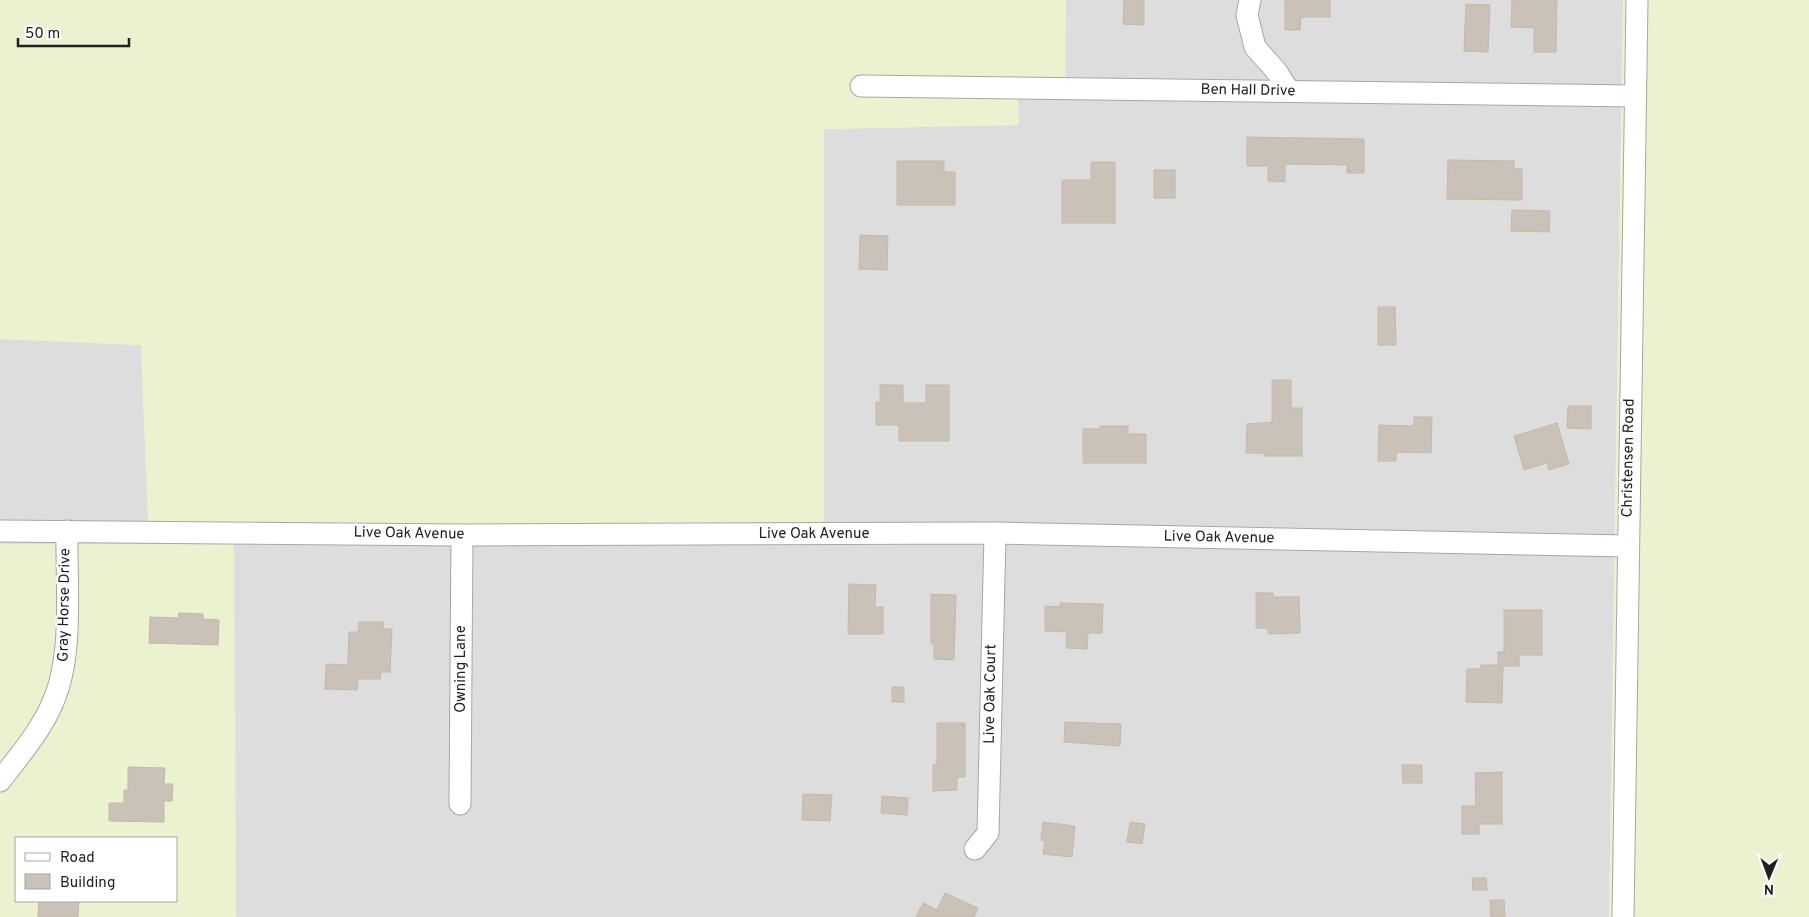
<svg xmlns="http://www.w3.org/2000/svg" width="1809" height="917" viewBox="0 0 1809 917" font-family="Overpass,sans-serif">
	<rect width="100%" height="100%" fill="#f1efe5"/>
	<g fill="#dedddd">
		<polygon points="1066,0 1623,0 1609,917 236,917 233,544 824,543 824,129 1019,125 1018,98 1065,90"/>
		<polygon points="0,339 141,345 149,544 0,544"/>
	</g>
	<g fill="#eaf2cf" fill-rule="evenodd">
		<path d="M0,0H1066L1065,90L1018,98L1019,125L824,129V543L234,544L236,917H0V544H149L141,345L0,339ZM16,838H176V901H16Z"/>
		<polygon points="1623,0 1809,0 1809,917 1609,917"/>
	</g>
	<g fill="#cac2b8" stroke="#c5b8a6">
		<polygon points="1124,0 1144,0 1144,25 1123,24"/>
		<polygon points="1285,0 1330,0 1330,17 1301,17 1300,30 1285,30"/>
		<polygon points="1512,0 1557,0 1556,52 1534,52 1534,28 1511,27"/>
		<polygon points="1466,4 1490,5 1488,52 1464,51"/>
		<polygon points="1247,137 1364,139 1364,173 1347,173 1347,165 1285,164 1285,182 1268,181 1268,166 1247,166"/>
		<polygon points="1448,160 1514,161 1514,169 1522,169 1522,200 1447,199"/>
		<polygon points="897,161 944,161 944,172 955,172 955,205 897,205"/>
		<polygon points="1091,162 1115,162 1115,223 1062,223 1062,180 1091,180"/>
		<rect x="1154" y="170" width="21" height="28"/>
		<polygon points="1512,210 1550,211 1549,232 1511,231"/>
		<polygon points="860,235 888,236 887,270 859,269"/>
		<polygon points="1378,307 1395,307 1396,345 1378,345"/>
		<polygon points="1272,380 1291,380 1291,408 1302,408 1302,456 1264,456 1264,453 1246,453 1247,424 1272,422"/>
		<polygon points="880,385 903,385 903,403 926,403 926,385 949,385 949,441 899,441 899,425 876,425 876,402 880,402"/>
		<polygon points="1568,406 1591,406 1591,429 1567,428"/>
		<polygon points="1414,417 1432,417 1431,453 1396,452 1396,461 1378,461 1379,425 1414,426"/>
		<polygon points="1557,423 1569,464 1549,470 1547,463 1524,470 1514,436"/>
		<polygon points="1100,426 1128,426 1128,434 1146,434 1146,463 1083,463 1083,429 1100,429"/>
		<polygon points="849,584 876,585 875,607 883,607 883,634 848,634"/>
		<polygon points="1256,593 1273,593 1273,597 1299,597 1300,633 1268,634 1268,628 1256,628"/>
		<polygon points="931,594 956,595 954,660 934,659 934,644 931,644"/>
		<polygon points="1060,603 1103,604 1102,633 1088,633 1087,649 1066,648 1067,632 1045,631 1045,606 1060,607"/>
		<polygon points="1504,610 1542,610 1542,655 1519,655 1519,666 1503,666 1502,703 1466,702 1467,669 1481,669 1481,665 1498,665 1498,652 1504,652"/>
		<polygon points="179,613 203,614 203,619 219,620 218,645 149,643 150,617 178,618"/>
		<polygon points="359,622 383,622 383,629 392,629 390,672 381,672 380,679 358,679 357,690 325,689 326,664 348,665 349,632 358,632"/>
		<rect x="892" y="687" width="12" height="15"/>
		<polygon points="1065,722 1121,724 1120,746 1064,742"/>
		<polygon points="937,723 965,723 965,777 957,777 957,790 933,791 933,765 937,764"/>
		<polygon points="1402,765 1422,765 1422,783 1403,783"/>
		<polygon points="128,767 165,768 164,784 173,784 172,801 164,801 164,822 109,821 109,803 124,803 124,790 128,790"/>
		<polygon points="1502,772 1502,824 1479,824 1479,834 1462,834 1462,806 1476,806 1475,773"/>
		<polygon points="803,794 832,795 830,821 802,820"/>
		<polygon points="882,796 908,798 907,815 881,813"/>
		<polygon points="1043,822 1075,826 1072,857 1043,854 1045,841 1041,840"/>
		<polygon points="1130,822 1145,824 1142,844 1127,842"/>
		<polygon points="1472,878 1486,878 1487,890 1473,890"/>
		<polygon points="945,893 978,908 974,917 916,917 923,903 937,910"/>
		<polygon points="1490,900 1504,900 1505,917 1491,917"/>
		<polygon points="39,901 79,901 78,917 38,917"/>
	</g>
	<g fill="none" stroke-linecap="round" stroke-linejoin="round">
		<defs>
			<g id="minor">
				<polyline points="1250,0 1247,15 1255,47 1277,72 1289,91"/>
				<polyline points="861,86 1635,96"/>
				<polyline points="0,531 462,535 995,533 1627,546"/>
				<path d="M0,781C19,756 41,731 53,702C74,655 66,583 67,531"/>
				<polyline points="460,804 462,535"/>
				<polyline points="975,849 988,833 995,533"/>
				<polyline points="1623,917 1637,0"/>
			</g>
		</defs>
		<use href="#minor" stroke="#a7a7a7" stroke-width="23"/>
		<use href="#minor" stroke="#fff" stroke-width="21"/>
	</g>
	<g text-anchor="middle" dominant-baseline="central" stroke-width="5" stroke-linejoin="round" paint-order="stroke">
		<g font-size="15" fill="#202020" stroke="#fff">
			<text transform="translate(1248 91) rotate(1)">Ben Hall Drive</text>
			<text transform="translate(1629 458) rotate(-89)">Christensen Road</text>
			<text transform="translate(409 534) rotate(1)">Live Oak Avenue</text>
			<text x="814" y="534">Live Oak Avenue</text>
			<text transform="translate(1219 538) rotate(1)">Live Oak Avenue</text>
			<text transform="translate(65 605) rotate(-89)">Gray Horse Drive</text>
			<text transform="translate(461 669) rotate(-90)">Owning Lane</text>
			<text transform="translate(991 694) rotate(-89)">Live Oak Court</text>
		</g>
	</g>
	<rect x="15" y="837" width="162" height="65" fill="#ffffff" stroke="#a6a6a6"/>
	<rect x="25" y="853" width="25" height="8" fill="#ffffff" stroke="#a6a6a6"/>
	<text x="60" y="862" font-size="15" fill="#202020">Road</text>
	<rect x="25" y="874" width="25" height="15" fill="#cac2b8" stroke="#a6a6a6"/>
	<text x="60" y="887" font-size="15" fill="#202020">Building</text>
	<g transform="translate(1769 877) rotate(181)" stroke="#ffffff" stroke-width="4" paint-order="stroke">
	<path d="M0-4L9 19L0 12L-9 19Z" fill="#202020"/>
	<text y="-8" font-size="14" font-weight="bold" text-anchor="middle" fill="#202020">N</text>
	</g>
	<path d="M18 38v8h111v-8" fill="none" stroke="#202020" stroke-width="2.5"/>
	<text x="25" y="38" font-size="15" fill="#202020" stroke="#ffffff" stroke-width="4" paint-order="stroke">50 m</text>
</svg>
